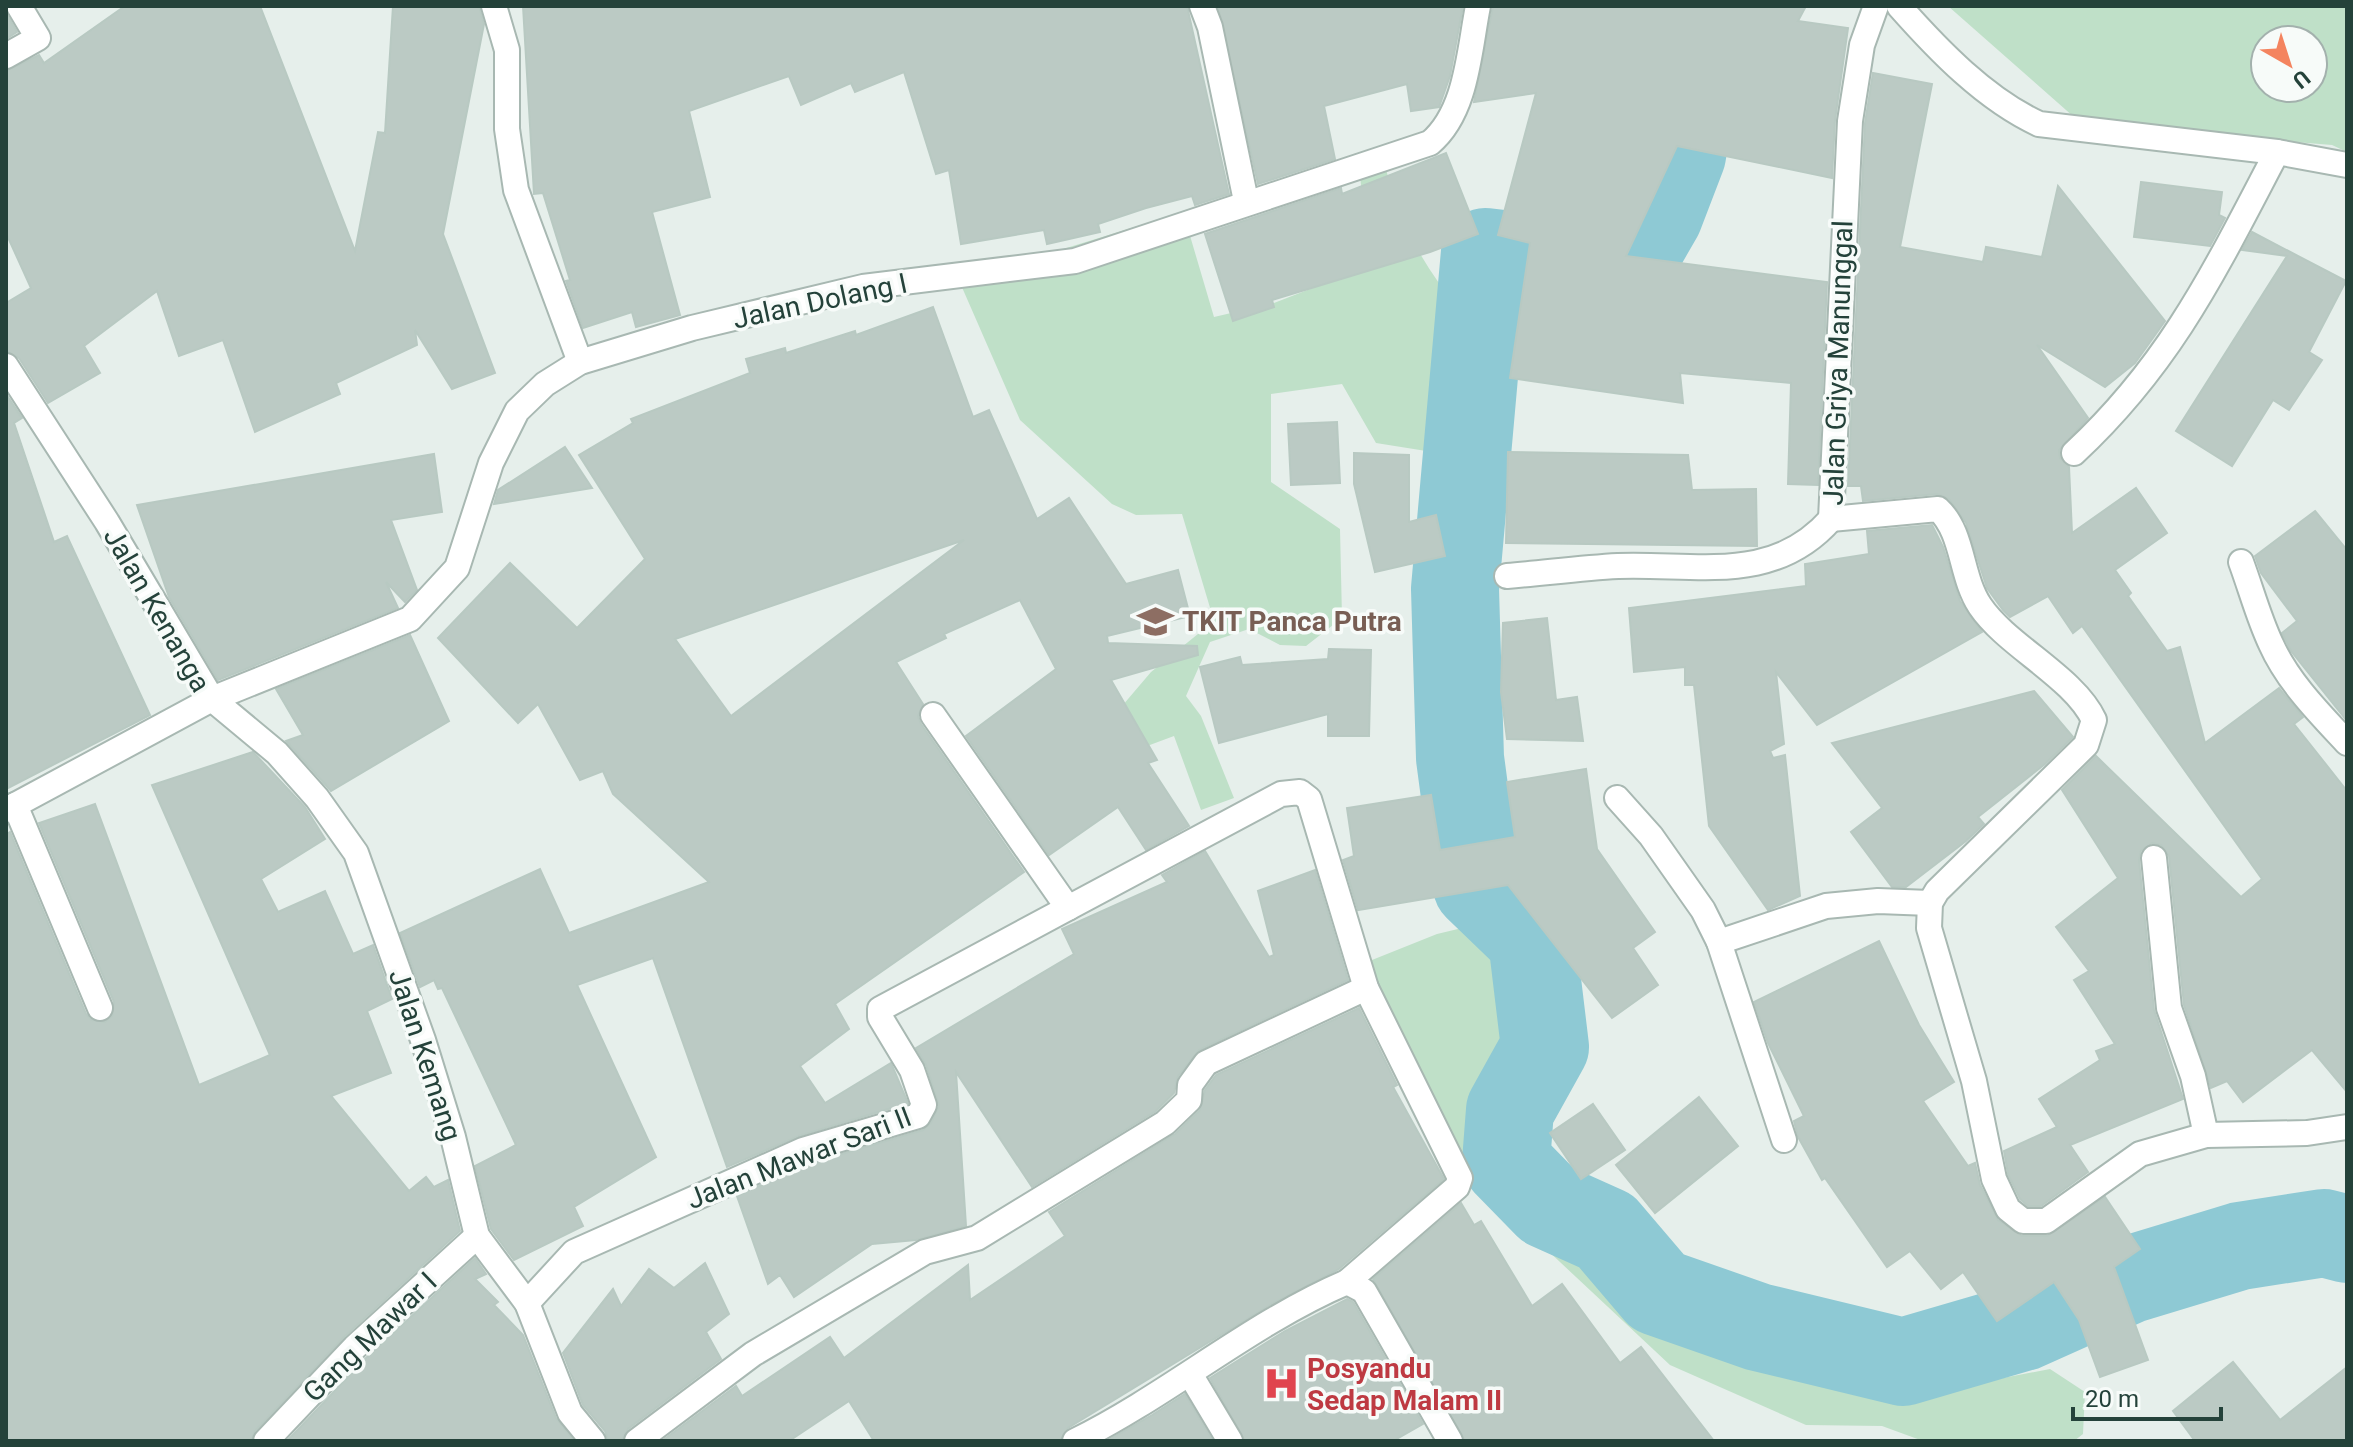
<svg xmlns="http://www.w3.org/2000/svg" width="2353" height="1447" viewBox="0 0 2353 1447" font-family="Roboto,sans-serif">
	<rect width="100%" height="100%" fill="#e6efeb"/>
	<g fill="#bfe0c8" fill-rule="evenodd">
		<path d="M1948,6H2347V152L2332,145L2083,125ZM2265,40H2313V88H2265Z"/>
		<path d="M1359,165L1386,169C1399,223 1425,269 1461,311L1445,454L1376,443L1342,384L1271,394V482L1340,529L1342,618L1306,646L1280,645L1249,629L1210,642L1186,696L1201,716L1234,798L1201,810L1174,736L1123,755L1111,719L1151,672L1214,621L1182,514L1136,515L1112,504L1020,420L961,285L992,271L1183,212L1214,317L1274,303L1369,266Z"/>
		<polygon points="1483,923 1509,938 1525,970 1534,1014 1534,1056 1508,1106 1496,1145 1495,1167 1581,1239 1614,1250 1653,1296 1687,1321 1731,1329 1810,1361 1877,1379 1914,1395 2050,1369 2085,1392 2083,1434 2074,1441 1923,1441 1882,1426 1806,1425 1670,1365 1498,1204 1458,1160 1367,962 1437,934"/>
	</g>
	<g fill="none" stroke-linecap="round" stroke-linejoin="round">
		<polyline stroke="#8ec9d4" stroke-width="88" points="1707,6 1682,155 1659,215 1628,269 1485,252 1455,589 1460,758 1477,886 1532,939 1545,1047 1510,1110 1506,1162 1548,1205 1606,1231 1658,1292 1758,1327 1903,1362 2023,1327 2128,1280 2240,1246 2324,1233 2347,1239"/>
	</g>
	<g fill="#bbcac4" stroke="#b8c9c2" stroke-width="2" fill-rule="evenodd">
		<polygon points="125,6 260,6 355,251 378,132 385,133 393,6 479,6 484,24 443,234 495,373 452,389 415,330 417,345 336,383 340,394 255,432 223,340 179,356 157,291 84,346 100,373 48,403 19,358 6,351 6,303 31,288 6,233 6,71 39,55 44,63"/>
		<polygon points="523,6 1187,6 1229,194 1195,205 1192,196 1146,208 1098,224 1100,232 1047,244 1044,230 961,244 949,170 936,174 904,72 855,92 851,83 801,105 789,76 689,111 710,197 652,212 680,315 636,327 632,312 583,328 566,281 570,280 543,193 534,194"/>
		<polygon points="1218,6 1463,6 1450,76 1439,107 1411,111 1407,84 1324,106 1335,159 1258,184"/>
		<polygon points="1493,6 1806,6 1798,21 1848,28 1835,120 1832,178 1677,146 1626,256 1827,282 1818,485 1788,484 1791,383 1680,373 1683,403 1510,378 1530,243 1498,235 1536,93 1474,102"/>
		<polygon points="6,13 17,32 6,39"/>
		<polygon points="1873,73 1932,84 1900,247 1983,262 1986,247 2042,257 2058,186 2165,321 2135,363 2105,387 2037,345 2088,418 2059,450 2060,458 2069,467 2072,533 2136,488 2167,533 2115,570 2131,593 2128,596 2167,651 2180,647 2205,743 2279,688 2303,717 2294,724 2347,791 2347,1092 2312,1050 2243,1102 2227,1081 2211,1088 2184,1005 2169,856 2161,845 2152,843 2141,851 2139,860 2154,1010 2183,1099 2070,1145 2088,1172 2041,1206 2028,1206 2020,1199 2008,1174 2004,1151 2057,1127 2039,1099 2100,1060 2096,1051 2115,1044 2074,980 2089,971 2056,927 2118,878 2062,790 2096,756 2241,897 2262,879 2082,626 2073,633 2048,596 2010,617 2003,610 1987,588 1966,523 1949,499 1937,494 1863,501 1861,486 1848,486 1865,123"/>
		<polygon points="1446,153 1478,234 1430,252 1272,300 1274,307 1233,321 1205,234 1341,188 1342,194"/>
		<polygon points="2141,182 2222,192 2219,215 2225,218 2210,246 2134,237"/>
		<polygon points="2252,232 2346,281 2309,352 2322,360 2289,410 2273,400 2232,466 2176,431 2287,256 2242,250"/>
		<path d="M933,307L973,417L989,410L1037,519L1069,498L1126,584L1178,570L1190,616L1107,636L1108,643L1197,646L1198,655L1111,680L1157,760L1148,763L1189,826L1146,850L1118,807L1049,855L966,736L1056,669L1020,600L944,634L946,638L896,662L923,704L918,716L921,724L1024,872L835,1004L849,1029L800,1066L825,1103L891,1063L908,1103L799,1136L727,1167L653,958L577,985L656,1157L574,1207L583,1226L514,1260L491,1229L475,1166L516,1145L442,988L438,989L434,980L420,987L400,933L540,869L569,933L709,882L613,794L603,771L580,780L538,704L518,723L438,638L510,563L577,628L645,559L579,455L633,423L631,419L750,373L746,359L785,348L786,353L855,331L856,335ZM964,540L731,716L675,639Z"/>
		<polygon points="6,394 22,418 14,423 54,542 67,536 150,715 6,789"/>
		<polygon points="1337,422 1340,483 1291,485 1288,424"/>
		<polygon points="565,447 592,488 494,504 498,490"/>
		<polygon points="1508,452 1688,455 1692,490 1756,489 1757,546 1506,543"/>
		<polygon points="1354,453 1409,455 1409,522 1436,515 1445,556 1375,572 1354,484"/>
		<polygon points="434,454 442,512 391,520 417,590 405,602 386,582 398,608 218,680 169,597 137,505"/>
		<polygon points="2315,511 2347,550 2347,721 2291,651 2282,633 2297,621 2261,573 2255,556"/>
		<polygon points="1932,525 1943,547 1960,601 1982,632 1817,725 1776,672 1784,744 1770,751 1773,758 1785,755 1800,896 1768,910 1709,826 1694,685 1685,685 1685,667 1634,672 1629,608 1806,586 1805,564 1869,554 1867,531"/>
		<polygon points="1547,618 1556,700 1577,697 1583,741 1507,739 1501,692 1503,623"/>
		<polygon points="410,635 449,721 331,791 286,741 303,735 276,689"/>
		<polygon points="1329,649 1371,650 1369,736 1328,736 1328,714 1219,743 1200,667 1240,657 1242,665 1328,659"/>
		<polygon points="2034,691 2073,737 2045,764 1978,817 1984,824 1966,841 1906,887 1892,887 1851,832 1882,808 1832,743"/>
		<polygon points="253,752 305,807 325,839 261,879 278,912 325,891 353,954 373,945 392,999 367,1011 391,1073 331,1096 409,1191 426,1177 434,1187 448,1180 460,1231 344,1337 255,1431 251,1441 6,1441 6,834 10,832 86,1014 92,1020 105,1022 112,1016 114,1002 39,823 95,804 199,1085 270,1055 152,785"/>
		<polygon points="1586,769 1597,849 1655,932 1633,948 1658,985 1612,1018 1508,885 1358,910 1343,860 1354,856 1347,808 1431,795 1440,850 1515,837 1507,782"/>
		<polygon points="1205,851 1269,957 1274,955 1258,891 1315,870 1348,980 1199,1050 1178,1076 1174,1093 1156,1111 1032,1187 956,1072 966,1226 916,1240 872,1244 794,1297 780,1275 768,1284 737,1196 808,1164 923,1130 931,1123 939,1106 926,1065 916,1048 1074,954 1062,929 1167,882 1162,875"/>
		<polygon points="1879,941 1919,1025 1954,1082 1923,1101 1968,1166 1975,1163 1980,1185 1998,1220 2022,1236 2047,1236 2105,1197 2140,1249 2114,1267 2148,1360 2100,1377 2079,1320 2054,1282 1997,1321 1963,1272 1941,1289 1910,1251 1887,1267 1825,1178 1822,1180 1798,1137 1794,1121 1804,1116 1768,1043 1754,1002"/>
		<polygon points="1359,1008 1397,1085 1393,1087 1444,1179 1339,1269 1270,1305 1068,1428 1060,1441 874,1441 849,1401 789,1441 662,1441 736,1386 742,1396 830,1337 844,1358 968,1265 970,1300 1065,1236 1049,1212 1175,1134 1200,1110 1205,1090 1216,1075"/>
		<polygon points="1699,1097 1738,1146 1655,1213 1616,1165"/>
		<polygon points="1593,1104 1625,1150 1581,1179 1550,1133"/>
		<polygon points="1461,1203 1474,1225 1481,1221 1532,1306 1562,1284 1620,1363 1641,1347 1714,1441 1465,1441 1373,1279"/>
		<polygon points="475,1258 486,1274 475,1279 498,1302 494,1305 523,1335 556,1418 574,1441 287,1441 366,1358"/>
		<polygon points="705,1263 729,1314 706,1332 721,1359 628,1429 622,1441 608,1441 605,1431 583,1405 563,1353 613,1289 621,1306 649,1269 674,1288"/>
		<polygon points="1347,1299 1353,1302 1423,1424 1393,1441 1245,1441 1210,1378 1285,1331"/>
		<polygon points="2233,1362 2280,1420 2347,1367 2347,1441 2195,1441 2173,1411"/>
		<polygon points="1185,1394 1213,1441 1107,1441 1152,1415"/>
	</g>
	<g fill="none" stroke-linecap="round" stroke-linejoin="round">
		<defs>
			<g id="minor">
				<polyline points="494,6 507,50 507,129 516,190 580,362"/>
				<polyline points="1202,6 1210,27 1246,201"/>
				<path d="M1899,6C1938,50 1985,99 2039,124L2277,152L2347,165"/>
				<polyline points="6,56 38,38 19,6"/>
				<polyline points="6,366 107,522 212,699 277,753 317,798 356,853 423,1040 453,1137 477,1236 527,1303 570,1413 593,1441"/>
				<path d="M2074,453C2172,362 2216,268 2277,152"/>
				<path d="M1831,519L1938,509C1964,533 1960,576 1980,606C2007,646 2074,677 2094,720L2086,745L1937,891L1930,903L1929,928L1974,1081L1994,1179L2008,1209L2023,1221H2046L2140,1154L2206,1135L2307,1133L2347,1127"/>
				<polyline points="1831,519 1850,121 1862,45 1876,6"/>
				<path d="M2241,562C2251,589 2259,619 2271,644C2288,682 2319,713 2347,743"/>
				<path d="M1507,576C1544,573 1581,568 1618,566C1697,563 1773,585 1831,519"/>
				<polyline points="1617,798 1651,836 1703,910 1719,942 1784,1140"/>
				<polyline points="15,805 100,1008"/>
				<path d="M6,810L212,699L410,619L457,568L491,463L517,411L545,384L580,362L692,328L863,287L1075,261L1430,143C1467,112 1469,51 1478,6"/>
				<polyline points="2154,858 2169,1008 2193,1076 2206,1135"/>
				<polyline points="1068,908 1281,794 1300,792 1309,799 1366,988 1460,1178 1457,1187 1347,1282"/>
				<polyline points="1719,942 1826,906 1878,901 1930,903"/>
				<polyline points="527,1303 574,1252 803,1150 918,1116 924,1105 912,1070 880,1017 880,1009 1068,908 933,715"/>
				<polyline points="1190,1374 1230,1441"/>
				<polyline points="266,1441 355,1347 477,1236"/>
				<polyline points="637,1441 753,1354 925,1252 977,1238 1165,1123 1189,1100 1190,1085 1206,1063 1366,988"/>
				<path d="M1075,1441C1170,1394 1251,1323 1347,1282L1364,1291L1450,1441"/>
			</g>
		</defs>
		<use href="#minor" stroke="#a8b8b2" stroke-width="28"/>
		<use href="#minor" stroke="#fff" stroke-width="24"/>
	</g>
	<defs>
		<symbol id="school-bare" viewBox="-9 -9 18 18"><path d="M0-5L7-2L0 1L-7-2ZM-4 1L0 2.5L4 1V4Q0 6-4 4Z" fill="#8d6e63" stroke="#f7fbf9" stroke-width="2.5" paint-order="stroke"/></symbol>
		<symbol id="hospital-bare" viewBox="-9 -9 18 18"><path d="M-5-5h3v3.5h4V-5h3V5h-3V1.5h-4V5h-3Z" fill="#e0444e" stroke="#f7fbf9" stroke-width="2.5" paint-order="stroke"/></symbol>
	</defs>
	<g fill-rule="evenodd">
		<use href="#school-bare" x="1130" y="596" width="51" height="51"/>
		<use href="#hospital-bare" x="1256" y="1358" width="51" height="51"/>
	</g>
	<g text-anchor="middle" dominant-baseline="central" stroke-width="7" stroke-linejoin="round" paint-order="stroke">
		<g font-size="28" fill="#24423a" stroke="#f7fbf9">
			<text transform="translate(820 301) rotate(-12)">Jalan Dolang I</text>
			<text transform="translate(1838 363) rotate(-88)">Jalan Griya Manunggal</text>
			<text transform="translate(157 610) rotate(60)">Jalan Kenanga</text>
			<text transform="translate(425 1055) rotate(72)">Jalan Kemang</text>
			<text transform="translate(799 1158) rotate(-21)">Jalan Mawar Sari II</text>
			<text transform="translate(370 1337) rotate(-44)">Gang Mawar I</text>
		</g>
		<g font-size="28" font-weight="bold" fill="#785e54" stroke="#f7fbf9" text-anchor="start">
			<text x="1182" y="621">TKIT Panca Putra</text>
		</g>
		<g font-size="28" font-weight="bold" fill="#be3a42" stroke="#f7fbf9" text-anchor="start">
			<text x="1307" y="1368">Posyandu<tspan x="1307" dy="32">Sedap Malam II</tspan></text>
		</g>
	</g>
	<rect width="2353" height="1447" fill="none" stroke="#24423a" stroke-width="16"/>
	<g transform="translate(2289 64) rotate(141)"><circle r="38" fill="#f7fbf9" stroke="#a3b1ad" stroke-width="2"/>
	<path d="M0-6L14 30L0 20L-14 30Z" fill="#f4845f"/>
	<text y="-12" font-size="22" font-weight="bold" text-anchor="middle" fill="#24423a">U</text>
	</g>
	<path d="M2073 1407v12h148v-12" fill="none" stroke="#24423a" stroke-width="4"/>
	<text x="2085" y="1407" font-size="24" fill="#24423a" stroke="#f7fbf9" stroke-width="6" paint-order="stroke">20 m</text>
</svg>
